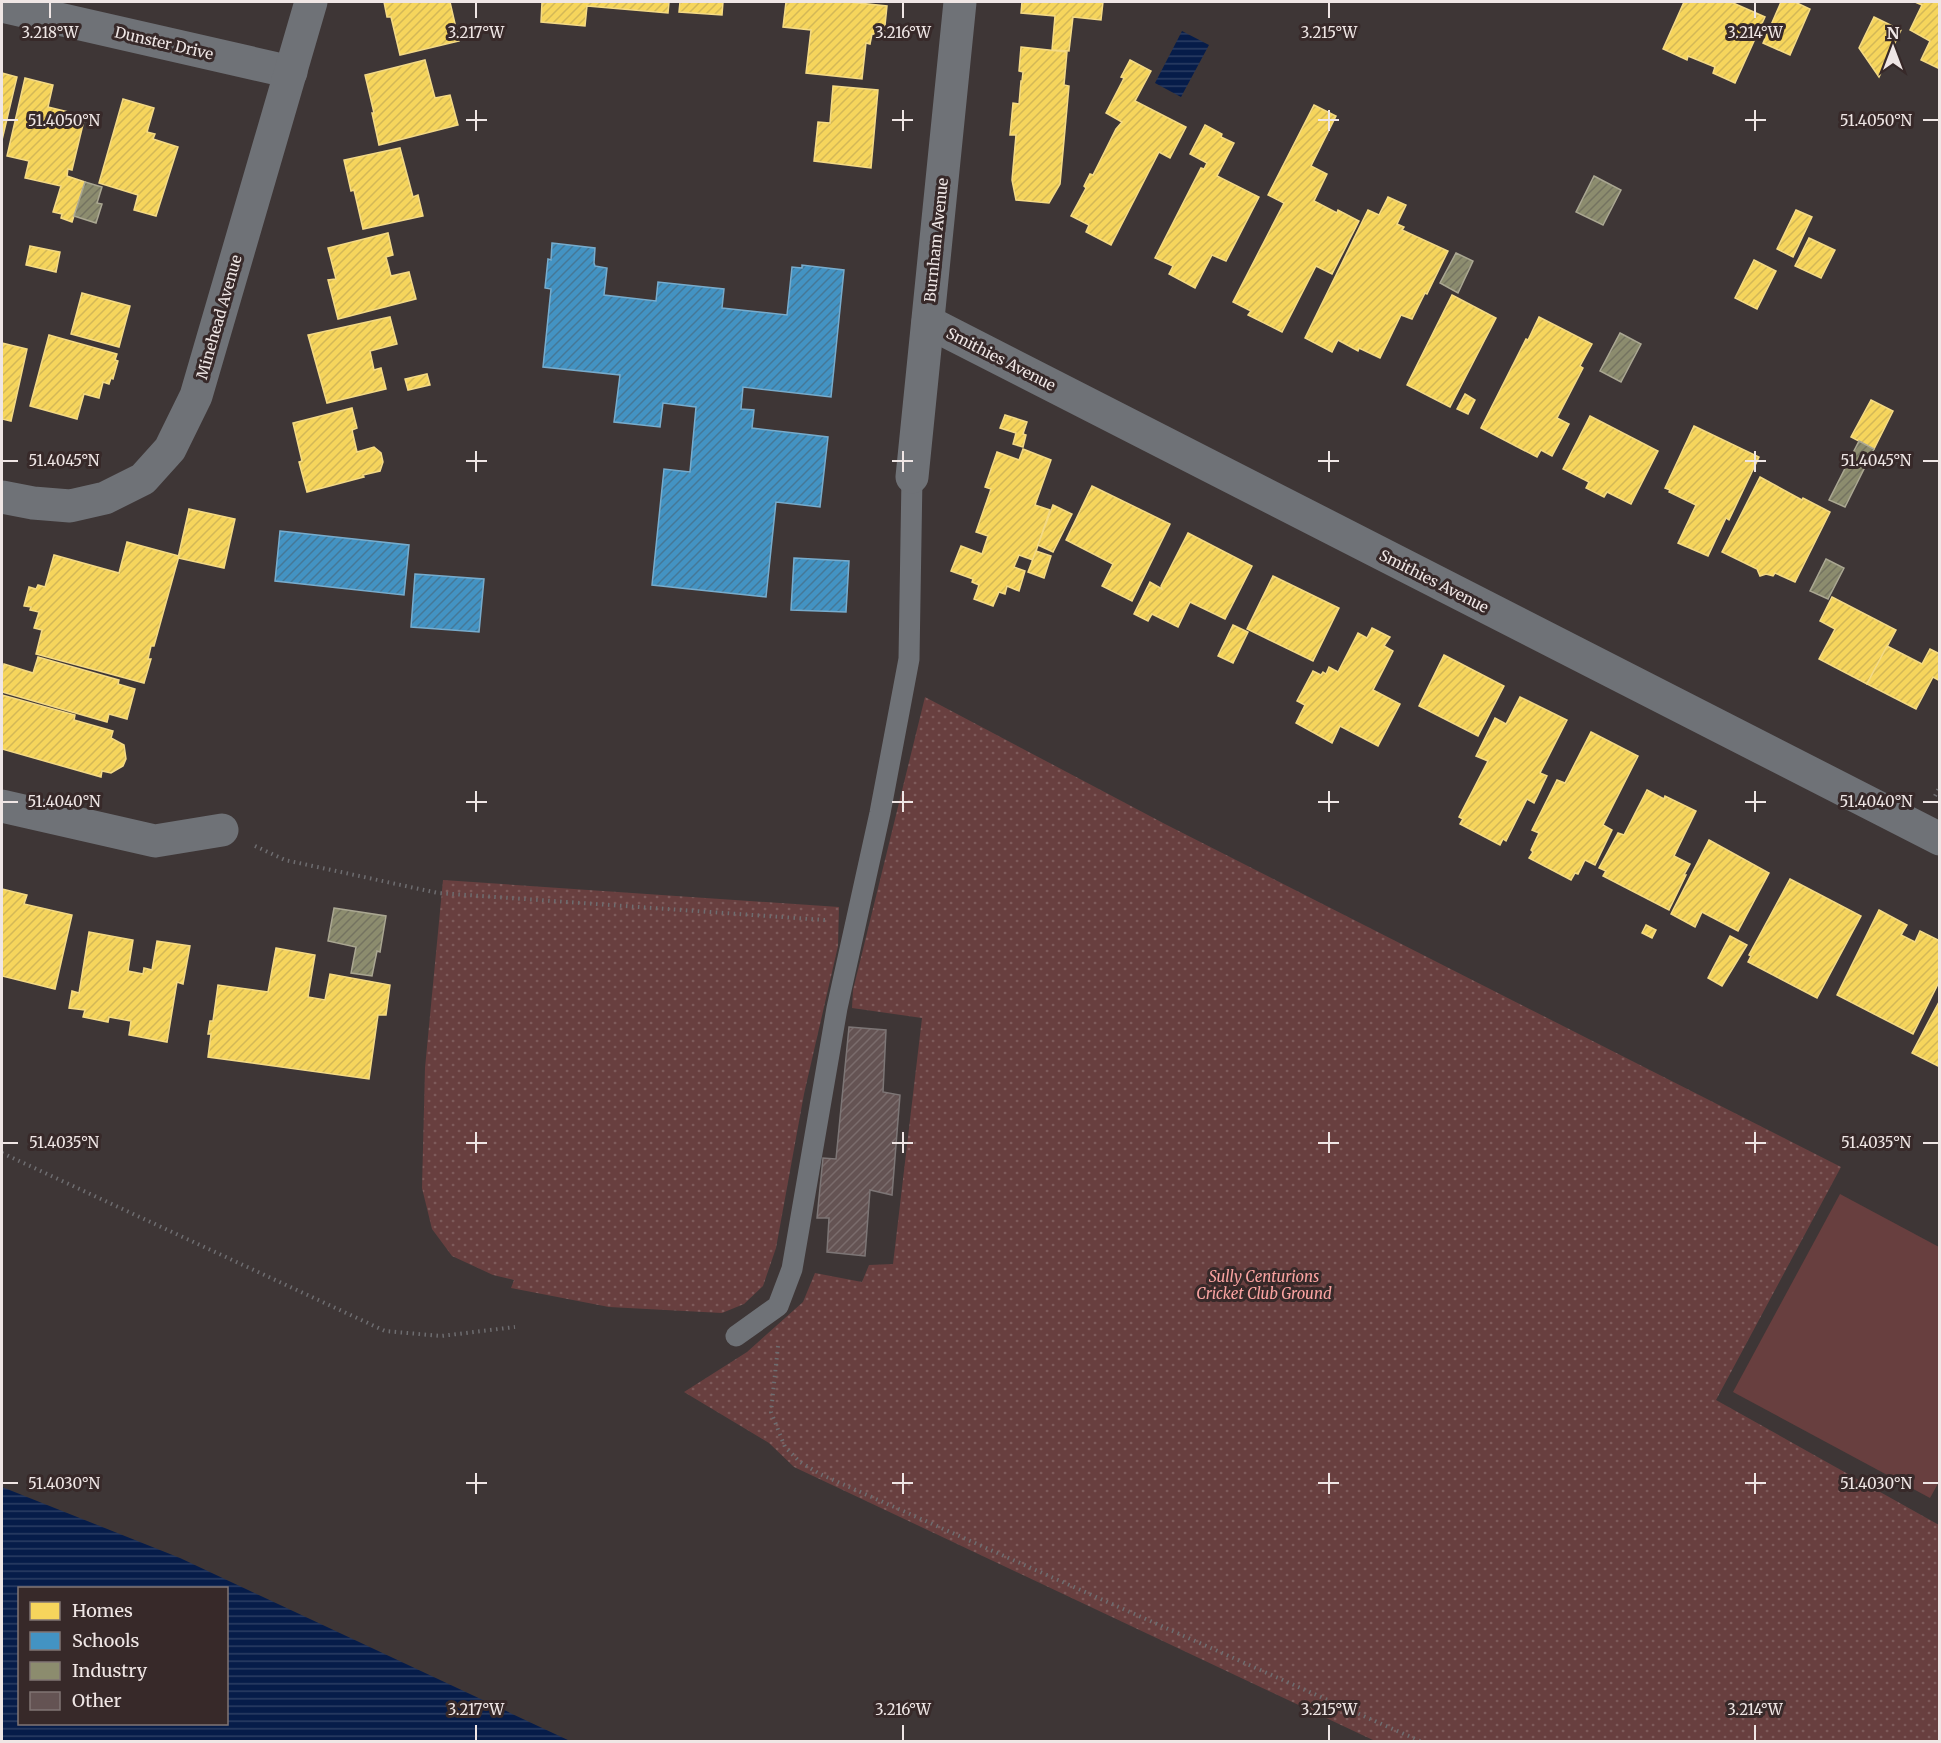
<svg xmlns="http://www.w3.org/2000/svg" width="1941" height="1743" viewBox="0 0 1941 1743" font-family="Merriweather,serif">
	<defs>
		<pattern id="park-dots" width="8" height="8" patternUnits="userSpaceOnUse" patternTransform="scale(1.5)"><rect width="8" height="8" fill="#683f3f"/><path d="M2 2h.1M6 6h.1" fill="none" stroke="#7e5b5b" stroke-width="1.8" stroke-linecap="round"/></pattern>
		<pattern id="water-rules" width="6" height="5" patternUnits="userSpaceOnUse" patternTransform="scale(1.5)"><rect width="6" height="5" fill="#061c49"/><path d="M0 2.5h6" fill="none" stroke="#2b3d63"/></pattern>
		<pattern id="homes-hatch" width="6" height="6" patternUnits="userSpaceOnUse" patternTransform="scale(1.5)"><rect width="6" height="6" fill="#f6d55c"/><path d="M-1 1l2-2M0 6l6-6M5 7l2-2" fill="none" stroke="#d3b857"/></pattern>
		<pattern id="schools-hatch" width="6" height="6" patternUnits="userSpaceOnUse" patternTransform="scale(1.5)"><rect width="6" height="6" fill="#4393c3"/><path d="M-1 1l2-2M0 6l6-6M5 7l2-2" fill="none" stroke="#457897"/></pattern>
		<pattern id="industry-hatch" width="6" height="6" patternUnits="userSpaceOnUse" patternTransform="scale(1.5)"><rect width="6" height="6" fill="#8c8c6e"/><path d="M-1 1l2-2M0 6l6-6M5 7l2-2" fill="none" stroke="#747360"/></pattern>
		<pattern id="building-hatch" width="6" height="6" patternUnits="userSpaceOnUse" patternTransform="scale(1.5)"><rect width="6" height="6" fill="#645353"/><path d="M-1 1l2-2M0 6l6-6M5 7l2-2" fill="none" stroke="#7a6c6c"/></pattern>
	</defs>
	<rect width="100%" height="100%" fill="#3e3636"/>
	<polygon fill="#683f3f" points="1840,1194 1939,1247 1940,1480 1930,1498 1733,1392"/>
	<g fill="url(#park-dots)">
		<polygon points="925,697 1165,824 1841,1167 1716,1400 1939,1525 1939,1741 1375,1741 794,1467 769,1443 684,1392 747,1352 803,1302 815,1273 862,1282 869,1265 893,1264 922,1018 852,1008 853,990"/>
		<polygon points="443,880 839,907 838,946 804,1094 776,1248 763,1286 744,1304 722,1313 609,1307 511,1288 514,1280 493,1275 452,1256 432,1229 422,1188 425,1068"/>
	</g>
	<g fill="url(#water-rules)" fill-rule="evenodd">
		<polygon points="1182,31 1209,45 1181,97 1155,83"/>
		<path d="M2,1487L180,1558L570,1741H2ZM20,1588H226V1724H20Z"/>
	</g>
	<g fill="url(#homes-hatch)" stroke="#f4da85" stroke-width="1.5">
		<polygon points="384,2 450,2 459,41 400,55 391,17 387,17"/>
		<polygon points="542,2 669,2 668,13 587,6 585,26 541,22"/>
		<polygon points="680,2 723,2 722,15 679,12"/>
		<polygon points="786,2 849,2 887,6 884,35 872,34 870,44 866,43 862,79 806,73 811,30 783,27"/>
		<polygon points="1022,2 1103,2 1101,20 1073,17 1069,51 1052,50 1055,16 1021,13"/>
		<polygon points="1684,2 1731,2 1765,17 1735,83 1713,73 1715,67 1688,56 1687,60 1663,49"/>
		<polygon points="1781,2 1795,2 1810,9 1790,55 1763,43"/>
		<polygon points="1915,2 1940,2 1940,69 1921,60 1930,41 1910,30 1922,5"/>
		<polygon points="1874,17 1901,30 1879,77 1859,48"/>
		<polygon points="1021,47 1067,52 1064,85 1069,86 1060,184 1049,203 1016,200 1012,180 1016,135 1010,135 1013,103 1019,104 1021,81 1022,81 1023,72 1019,71"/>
		<polygon points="425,60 435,98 450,95 458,125 379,145 372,113 374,113 365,75"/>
		<polygon points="1130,60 1151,71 1135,101 1186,127 1170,158 1159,152 1111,245 1086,232 1089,225 1071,216 1086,188 1084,186 1090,174 1093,175 1116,129 1122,122 1106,113 1124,78 1121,77"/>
		<polygon points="2,73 17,77 2,140"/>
		<polygon points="25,78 53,85 48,107 85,116 72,170 68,169 67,176 85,182 72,222 61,218 62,214 53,212 61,186 25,178 29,161 7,156"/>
		<polygon points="833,86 878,90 871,168 814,161 818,122 830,123"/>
		<polygon points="123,99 154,108 147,132 155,134 153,139 178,147 156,216 134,210 138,195 99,183"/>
		<polygon points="1314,105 1336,116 1311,166 1327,174 1314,201 1337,213 1338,210 1359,221 1332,274 1316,266 1282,332 1248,315 1251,311 1233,302 1284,203 1268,195"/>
		<polygon points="1205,125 1222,134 1221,137 1234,143 1217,176 1259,197 1226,261 1212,255 1195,288 1169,274 1173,266 1155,258 1201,168 1204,169 1207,163 1190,154"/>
		<polygon points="400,148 413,197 418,195 423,216 363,229 354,190 351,191 344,160"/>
		<polygon points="1388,197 1406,205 1397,224 1404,227 1402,230 1448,251 1427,294 1425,293 1412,319 1401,315 1380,358 1359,348 1358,351 1338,340 1332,352 1305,338 1368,210 1379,215"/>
		<polygon points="1796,210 1812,217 1793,257 1777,249"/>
		<polygon points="388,233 393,255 386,257 391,276 409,272 416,299 338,319 328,280 336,279 328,248"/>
		<polygon points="1809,238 1835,250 1821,278 1795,266"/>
		<polygon points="30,246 60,252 56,272 26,265"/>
		<polygon points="1754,260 1776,271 1757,309 1735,298"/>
		<polygon points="82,293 130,306 119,347 71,334"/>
		<polygon points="1452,295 1496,318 1450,407 1407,385"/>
		<polygon points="390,317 397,344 370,351 374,370 381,368 386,389 327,403 308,335"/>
		<polygon points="1539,317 1592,344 1580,366 1583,368 1557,418 1569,424 1552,456 1541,450 1537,457 1481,428 1526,339 1528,340"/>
		<polygon points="49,335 117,354 115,360 118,361 113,379 111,378 109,384 103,382 99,398 84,394 77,419 30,406"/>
		<polygon points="2,343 27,349 11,421 2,419"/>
		<polygon points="427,374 430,385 408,390 405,379"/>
		<polygon points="1465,394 1475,400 1468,414 1457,409"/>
		<polygon points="1871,400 1893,411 1874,449 1851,437"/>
		<polygon points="352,408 357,428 352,430 357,452 374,447 381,453 383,462 380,471 363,475 364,477 307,492 299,462 302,461 293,423"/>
		<polygon points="1005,415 1027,422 1023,434 1026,435 1023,447 1013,444 1016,433 1000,428"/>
		<polygon points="1590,416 1658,451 1631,504 1607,492 1604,497 1586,488 1589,482 1563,469"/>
		<polygon points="1694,426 1759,457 1729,520 1726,518 1708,556 1678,543 1696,505 1669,492 1670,490 1665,488"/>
		<polygon points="1023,449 1051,460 1035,505 1050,510 1033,560 1019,555 1014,567 1025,571 1019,591 1007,586 1005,594 999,592 993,606 974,599 979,585 972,582 973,579 951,571 961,546 982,554 988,536 976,532 991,489 985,487 997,452 1019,460"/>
		<polygon points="1760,477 1802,500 1803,498 1830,512 1795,582 1775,573 1773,576 1766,574 1760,576 1757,569 1722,552"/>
		<polygon points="1092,486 1170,524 1132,601 1102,586 1113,564 1066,540"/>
		<polygon points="1053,505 1072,514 1053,552 1038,545"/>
		<polygon points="189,509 235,519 224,568 178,558"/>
		<polygon points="1188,533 1252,566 1225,619 1190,602 1178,627 1152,614 1148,621 1134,614 1150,582 1162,589 1161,586"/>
		<polygon points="127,542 179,556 154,646 151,646 148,659 151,659 144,683 36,654 42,630 34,628 39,612 30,610 31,607 24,606 29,587 36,589 38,585 45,587 54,555 119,573"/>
		<polygon points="1036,551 1051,556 1044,578 1028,572"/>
		<polygon points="1273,576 1339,608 1313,661 1247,629"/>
		<polygon points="1832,597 1896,630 1867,684 1819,659 1835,629 1820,621"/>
		<polygon points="1233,625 1248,632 1233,663 1218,656"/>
		<polygon points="1372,628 1390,637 1384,646 1393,651 1373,690 1400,704 1378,746 1340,726 1332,743 1296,723 1305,705 1297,701 1313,671 1321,675 1323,672 1326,674 1329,667 1338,672 1358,633 1367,638"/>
		<polygon points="1887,646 1922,664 1930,649 1940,654 1940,681 1933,677 1916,709 1867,684"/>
		<polygon points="1444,655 1504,686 1478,736 1419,706"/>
		<polygon points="38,657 119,680 118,684 135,689 127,719 109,714 107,722 2,692 2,675 4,664 33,673"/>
		<polygon points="2,695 75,715 74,720 113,731 111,738 124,745 126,759 123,766 111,773 102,771 101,777 2,749"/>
		<polygon points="1520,697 1567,720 1540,773 1547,776 1534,803 1527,799 1506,841 1503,839 1500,845 1460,824 1463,819 1459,817 1488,761 1476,756 1495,718 1506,724"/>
		<polygon points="1591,732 1638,756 1603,825 1612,830 1595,865 1585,860 1578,874 1575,873 1571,880 1529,858 1533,852 1531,850 1539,833 1532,830 1557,780 1565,783"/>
		<polygon points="1647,790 1664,799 1665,796 1696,811 1674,856 1690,864 1684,875 1686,875 1669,910 1603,876 1606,871 1599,868 1618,833 1624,835"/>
		<polygon points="1709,840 1769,873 1738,931 1702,912 1695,927 1671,914"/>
		<polygon points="1790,879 1861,916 1817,998 1748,962 1751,956 1749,955"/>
		<polygon points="2,889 27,895 24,904 72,915 55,989 2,976"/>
		<polygon points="1879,910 1907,925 1901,935 1915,942 1920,931 1940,941 1940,980 1913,1034 1837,995"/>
		<polygon points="1646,925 1656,930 1652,938 1642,933"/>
		<polygon points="89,932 133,940 128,971 143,974 144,968 152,970 157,941 190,946 183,984 177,982 167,1042 129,1035 131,1021 109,1017 108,1022 83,1017 85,1010 69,1008 72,991 79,993"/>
		<polygon points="1730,936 1747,945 1722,986 1708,978"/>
		<polygon points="276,948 315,955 308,997 325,1000 330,974 390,985 386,1015 378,1015 369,1079 208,1057 211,1034 208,1034 210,1021 213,1021 218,985 268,992"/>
		<polygon points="1940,1000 1940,1067 1912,1053"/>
	</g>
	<g fill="url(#schools-hatch)" stroke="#77accd" stroke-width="1.5">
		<polygon points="552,243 595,248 594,263 595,266 607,268 604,295 656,301 658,282 724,289 722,308 787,315 792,267 802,268 802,265 844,270 831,397 743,387 741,409 754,410 752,428 828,437 820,507 776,502 766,597 652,585 664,469 690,472 696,407 663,403 660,427 614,422 620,375 543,367 551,289 545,288 548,259 551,260"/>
		<polygon points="280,531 409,545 404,595 275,581"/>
		<polygon points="794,558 849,561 846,612 791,610"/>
		<polygon points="415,574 484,579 479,632 411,627"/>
	</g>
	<g fill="url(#industry-hatch)" stroke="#aaa792" stroke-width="1.5">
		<polygon points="1594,176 1621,190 1603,225 1576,212"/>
		<polygon points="85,182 102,187 97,203 102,204 96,223 74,216"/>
		<polygon points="1456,253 1473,261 1458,293 1440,283"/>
		<polygon points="1620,333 1641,344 1621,382 1600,371"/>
		<polygon points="1859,441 1874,449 1845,507 1829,500"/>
		<polygon points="1826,559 1844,568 1828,599 1810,591"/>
		<polygon points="334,908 386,916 380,952 377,951 372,976 351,973 356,947 328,941"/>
	</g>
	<polygon fill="url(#building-hatch)" stroke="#7d7676" stroke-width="1.5" points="849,1027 886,1030 883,1092 900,1095 892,1195 870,1190 865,1256 827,1252 829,1218 817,1218 823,1158 836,1159"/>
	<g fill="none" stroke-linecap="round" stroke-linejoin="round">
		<g stroke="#6e6d70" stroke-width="4" stroke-dasharray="1.5 4.5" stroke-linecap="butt">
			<polyline points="1935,796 1940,786"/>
			<polyline points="255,846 285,860 438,893 825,920"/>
			<polyline points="2,1153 385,1331 441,1336 515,1327"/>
			<polyline points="778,1346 771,1412 785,1447 800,1462 820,1474 1422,1742"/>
		</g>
		<polyline stroke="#6f7277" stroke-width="21" points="736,1336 778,1306 792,1269 837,1008 880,813 909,659 912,477"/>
		<g stroke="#6f7277" stroke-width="33">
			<polyline points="2,6 291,72"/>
			<polyline points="928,322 1940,839"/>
			<polyline points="912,477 960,2"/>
			<polyline points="2,497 33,503 70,506 105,498 143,479 170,449 196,396 311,2"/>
			<polyline points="2,806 155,841 222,830"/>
		</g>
	</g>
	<path fill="none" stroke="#efe6e5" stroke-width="2" d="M50,3V18M476,3V18M903,3V18M1329,3V18M1755,3V18M476,110V131M903,110V131M1329,110V131M1755,110V131M3,120H18M466,120H487M892,120H913M1318,120H1339M1745,120H1766M1923,120H1938M476,451V472M903,451V472M1329,451V472M1755,451V472M3,461H18M466,461H487M892,461H913M1318,461H1339M1745,461H1766M1923,461H1938M476,791V812M903,791V812M1329,791V812M1755,791V812M3,802H18M466,802H487M892,802H913M1318,802H1339M1745,802H1766M1923,802H1938M476,1132V1153M903,1132V1153M1329,1132V1153M1755,1132V1153M3,1143H18M466,1143H487M892,1143H913M1318,1143H1339M1745,1143H1766M1923,1143H1938M476,1473V1494M903,1473V1494M1329,1473V1494M1755,1473V1494M3,1483H18M466,1483H487M892,1483H913M1318,1483H1339M1745,1483H1766M1923,1483H1938M476,1725V1740M903,1725V1740M1329,1725V1740M1755,1725V1740"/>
	<g text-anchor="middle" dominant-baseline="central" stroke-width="6" stroke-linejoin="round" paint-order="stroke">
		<g font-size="15" fill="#efe6e5" stroke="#372929">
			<text transform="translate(164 43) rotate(13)">Dunster Drive</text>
			<text transform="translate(936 240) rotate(-84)">Burnham Avenue</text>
			<text transform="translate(219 317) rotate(-74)">Minehead Avenue</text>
			<text transform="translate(1001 359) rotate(27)">Smithies Avenue</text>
			<text transform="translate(1434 581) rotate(27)">Smithies Avenue</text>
		</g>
		<g font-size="15" font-style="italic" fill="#fba4a2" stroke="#372929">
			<text x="1264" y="1276">Sully Centurions<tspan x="1264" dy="17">Cricket Club Ground</tspan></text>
		</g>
	</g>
	<g font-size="15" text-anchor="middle" fill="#efe6e5" stroke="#372929" stroke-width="6" stroke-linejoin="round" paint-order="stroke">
		<text x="50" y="38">3.218°W</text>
		<text x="476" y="38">3.217°W</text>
		<text x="903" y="38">3.216°W</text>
		<text x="1329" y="38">3.215°W</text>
		<text x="1755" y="38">3.214°W</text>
		<text x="64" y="126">51.4050°N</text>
		<text x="1876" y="126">51.4050°N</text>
		<text x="64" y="466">51.4045°N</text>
		<text x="1876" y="466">51.4045°N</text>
		<text x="64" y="807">51.4040°N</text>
		<text x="1876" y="807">51.4040°N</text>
		<text x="64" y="1148">51.4035°N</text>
		<text x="1876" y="1148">51.4035°N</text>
		<text x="64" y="1489">51.4030°N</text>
		<text x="1876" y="1489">51.4030°N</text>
		<text x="476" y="1715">3.217°W</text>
		<text x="903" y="1715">3.216°W</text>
		<text x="1329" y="1715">3.215°W</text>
		<text x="1755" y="1715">3.214°W</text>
	</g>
	<rect width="1941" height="1743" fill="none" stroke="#efe6e5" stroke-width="6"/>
	<rect x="18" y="1587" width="210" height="138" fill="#372929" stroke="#817574" stroke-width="1.5"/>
	<rect x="30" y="1602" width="30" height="18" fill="#f6d55c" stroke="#817574" stroke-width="1.5"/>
	<text x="72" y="1617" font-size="18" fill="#efe6e5">Homes</text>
	<rect x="30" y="1632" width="30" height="18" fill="#4393c3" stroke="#817574" stroke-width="1.5"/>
	<text x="72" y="1647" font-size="18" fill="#efe6e5">Schools</text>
	<rect x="30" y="1662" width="30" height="18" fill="#8c8c6e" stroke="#817574" stroke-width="1.5"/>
	<text x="72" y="1677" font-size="18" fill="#efe6e5">Industry</text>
	<rect x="30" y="1692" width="30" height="18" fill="#645353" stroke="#817574" stroke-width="1.5"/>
	<text x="72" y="1707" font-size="18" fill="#efe6e5">Other</text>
	<g transform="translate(1893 48)" stroke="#372929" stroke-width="4.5" paint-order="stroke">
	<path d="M0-4.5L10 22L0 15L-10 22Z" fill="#efe6e5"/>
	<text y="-9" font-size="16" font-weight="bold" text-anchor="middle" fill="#efe6e5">N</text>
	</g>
</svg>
